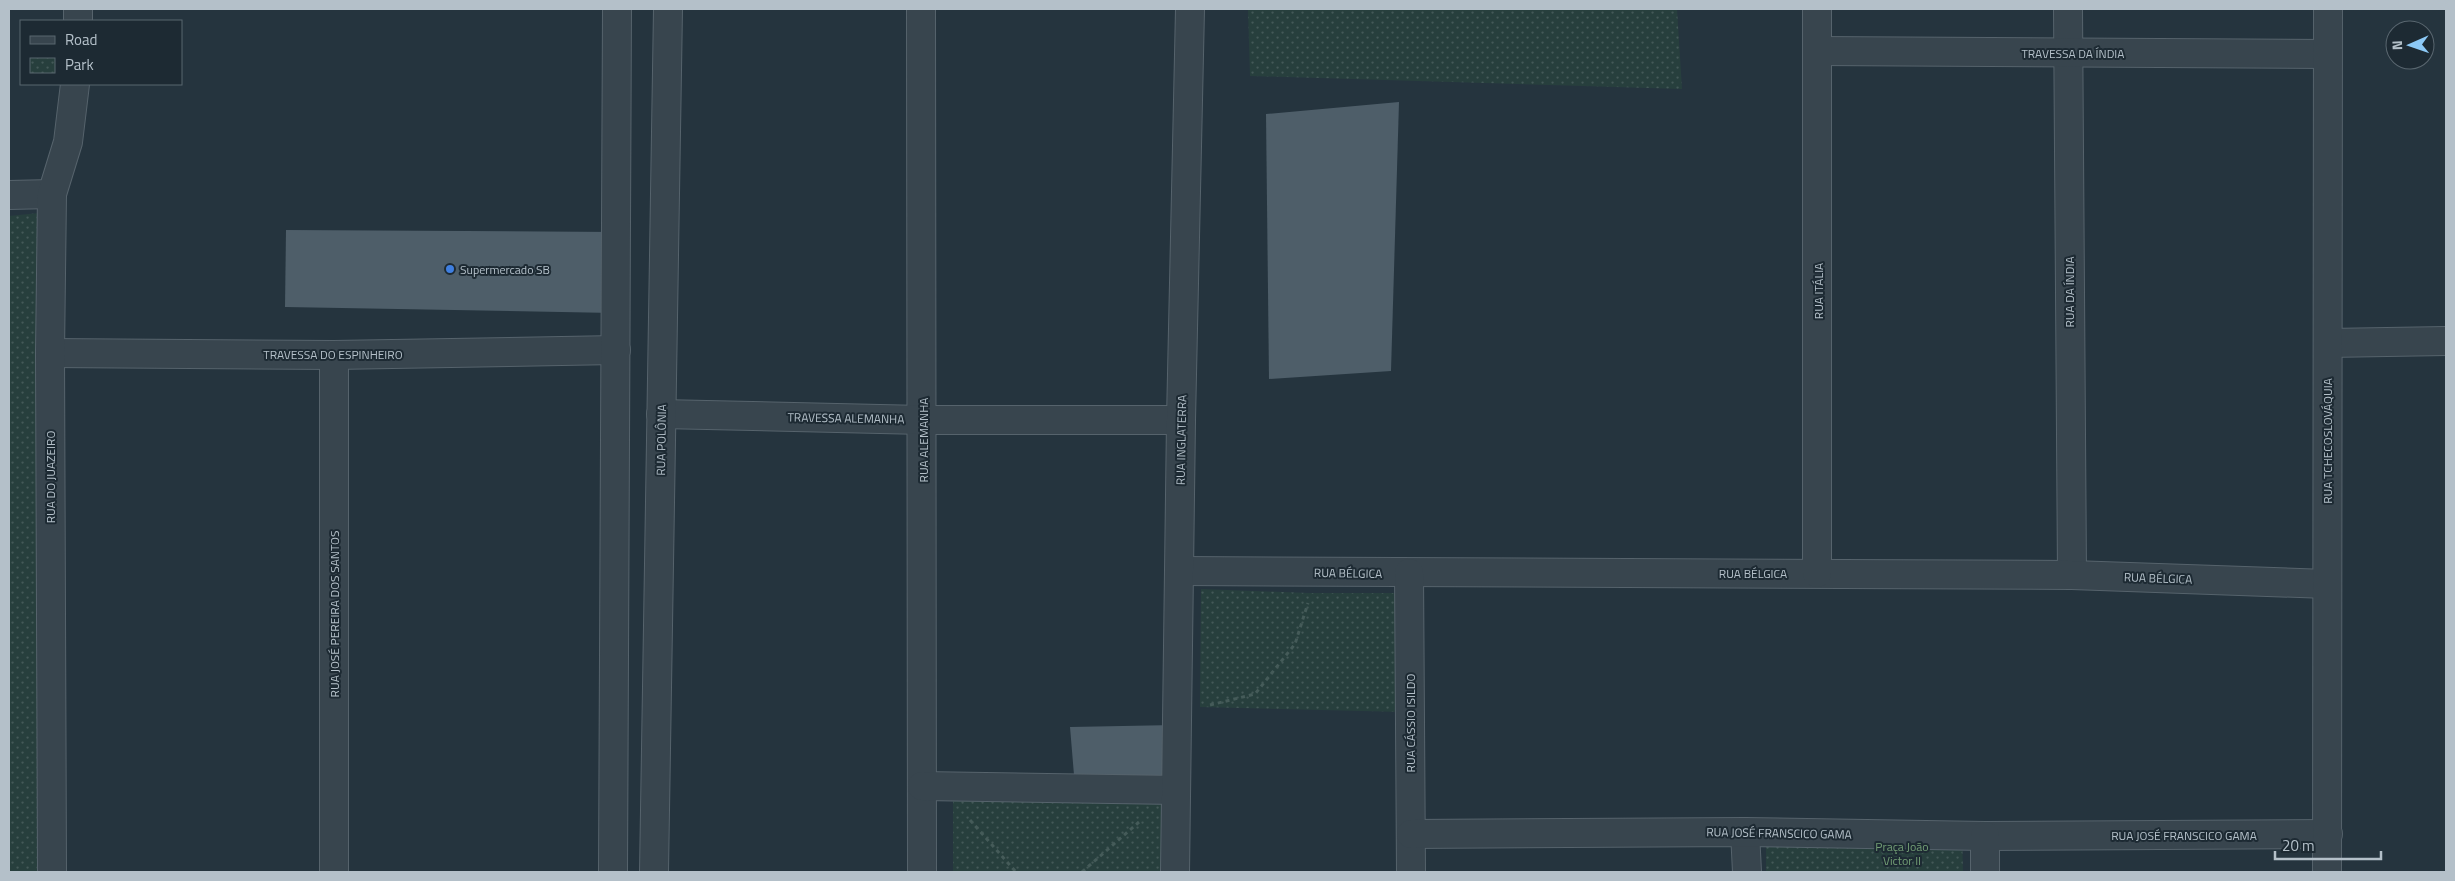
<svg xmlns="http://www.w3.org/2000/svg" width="2455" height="881" viewBox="0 0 2455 881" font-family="'Titillium Web',sans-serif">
	<defs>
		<pattern id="park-dots" width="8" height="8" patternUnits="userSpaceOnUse" patternTransform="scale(1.25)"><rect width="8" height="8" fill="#273f3d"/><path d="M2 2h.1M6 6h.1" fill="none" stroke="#445958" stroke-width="1.8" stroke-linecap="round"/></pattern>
	</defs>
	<rect width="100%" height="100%" fill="#25343e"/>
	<g fill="url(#park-dots)">
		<polygon points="1248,9 1677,9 1682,89 1250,76"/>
		<polygon points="49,212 46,872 9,872 9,216"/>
		<polygon points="1201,589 1308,593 1404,593 1403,712 1200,707"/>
		<polygon points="1170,795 1168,872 953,872 953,798"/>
		<polygon points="1962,832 1963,872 1766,872 1766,837"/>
	</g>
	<g fill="#4e5e69">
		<polygon points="1399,102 1391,371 1269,379 1266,114"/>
		<polygon points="286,230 616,232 614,313 285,307"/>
		<polygon points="1175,725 1176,777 1074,775 1070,727"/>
	</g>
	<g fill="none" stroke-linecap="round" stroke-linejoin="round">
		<defs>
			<g id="minor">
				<polyline points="921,9 922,872"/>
				<polyline points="2068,9 2072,575"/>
				<polyline points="78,21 78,9"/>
				<polyline points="1818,51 2327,54"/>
				<polyline points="9,195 52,194"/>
				<polyline points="2328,343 2446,341"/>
				<polyline points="50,353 334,355 616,350"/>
				<polyline points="661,414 923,420 1181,420"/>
				<polyline points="1180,571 2072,575 2327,584"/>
				<polyline points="1409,573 1411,872"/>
				<polyline points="1817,573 1817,9"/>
				<polyline points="922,786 1176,790"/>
				<polyline points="1745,832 1747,872"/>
				<polyline points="1411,834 1745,832 1985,836 2328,834"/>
				<polyline points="1985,836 1985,872"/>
				<polyline points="52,872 50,353 52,194 68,142 75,84"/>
				<polyline points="334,872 334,355"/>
				<polyline points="613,872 617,9"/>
				<polyline points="654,872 668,9"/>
				<polyline points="1175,872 1181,420 1190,9"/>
				<polyline points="2327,872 2328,9"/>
			</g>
		</defs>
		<use href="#minor" stroke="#56636c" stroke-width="30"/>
		<g stroke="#455b59" stroke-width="3" stroke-dasharray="4 4" stroke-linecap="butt">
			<polyline points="1210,705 1255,694 1295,644 1308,603"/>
			<polyline points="970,820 1016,872"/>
			<polyline points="1082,872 1139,822"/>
		</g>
		<use href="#minor" stroke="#38454e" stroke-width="28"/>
	</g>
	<circle fill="#3f7fe0" stroke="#1d2a33" stroke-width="2" cx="450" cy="269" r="5"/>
	<g text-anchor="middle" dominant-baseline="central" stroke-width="4" stroke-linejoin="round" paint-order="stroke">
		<g font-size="12" fill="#b4c0c9" stroke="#1d2a33">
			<text x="2073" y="53">TRAVESSA DA ÍNDIA</text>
			<text transform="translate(1818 291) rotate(-90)">RUA ITÁLIA</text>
			<text transform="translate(2069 292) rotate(-90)">RUA DA ÍNDIA</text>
			<text x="333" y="354">TRAVESSA DO ESPINHEIRO</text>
			<text transform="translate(846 418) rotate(1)">TRAVESSA ALEMANHA</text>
			<text transform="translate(661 440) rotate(-89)">RUA POLÔNIA</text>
			<text transform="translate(923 440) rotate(-90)">RUA ALEMANHA</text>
			<text transform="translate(1181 440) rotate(-89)">RUA INGLATERRA</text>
			<text transform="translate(2327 441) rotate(-90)">RUA TCHECOSLOVÁQUIA</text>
			<text transform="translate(50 477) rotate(-90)">RUA DO JUAZEIRO</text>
			<text transform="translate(1348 573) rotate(1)">RUA BÉLGICA</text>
			<text x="1753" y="573">RUA BÉLGICA</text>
			<text transform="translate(2158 578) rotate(2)">RUA BÉLGICA</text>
			<text transform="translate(334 614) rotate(-90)">RUA JOSÉ PEREIRA DOS SANTOS</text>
			<text transform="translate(1410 723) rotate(-90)">RUA CÁSSIO ISILDO</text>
			<text transform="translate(1779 833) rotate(1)">RUA JOSÉ FRANSCICO GAMA</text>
			<text x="2184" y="835">RUA JOSÉ FRANSCICO GAMA</text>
		</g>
		<g font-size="12" fill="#b4c0c9" stroke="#1d2a33" text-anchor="start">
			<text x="460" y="269">Supermercado SB</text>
		</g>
		<g font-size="12" fill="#739e75" stroke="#1d2a33">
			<text x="1902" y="846">Praça João<tspan x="1902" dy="14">Victor II</tspan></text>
		</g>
	</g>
	<rect width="2455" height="881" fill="none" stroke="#b4c0c9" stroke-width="20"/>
	<rect x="20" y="20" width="162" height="65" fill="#1d2a33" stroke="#59666f"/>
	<rect x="30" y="36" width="25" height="8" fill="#38454e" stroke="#59666f"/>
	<text x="65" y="45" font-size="15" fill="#b4c0c9">Road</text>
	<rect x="30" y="58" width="25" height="15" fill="url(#park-dots)" stroke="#59666f"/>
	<text x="65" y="70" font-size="15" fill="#b4c0c9">Park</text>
	<g transform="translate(2410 45) rotate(268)"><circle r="24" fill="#1d2a33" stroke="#59666f"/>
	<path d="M0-4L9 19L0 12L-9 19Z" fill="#8cc9f6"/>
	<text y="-8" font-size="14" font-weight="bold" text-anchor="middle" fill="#b4c0c9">N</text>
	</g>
	<path d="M2275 851v8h106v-8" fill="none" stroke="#b4c0c9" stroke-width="2.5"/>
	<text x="2282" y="851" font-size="15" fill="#b4c0c9" stroke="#1d2a33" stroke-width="4" paint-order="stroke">20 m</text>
</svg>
